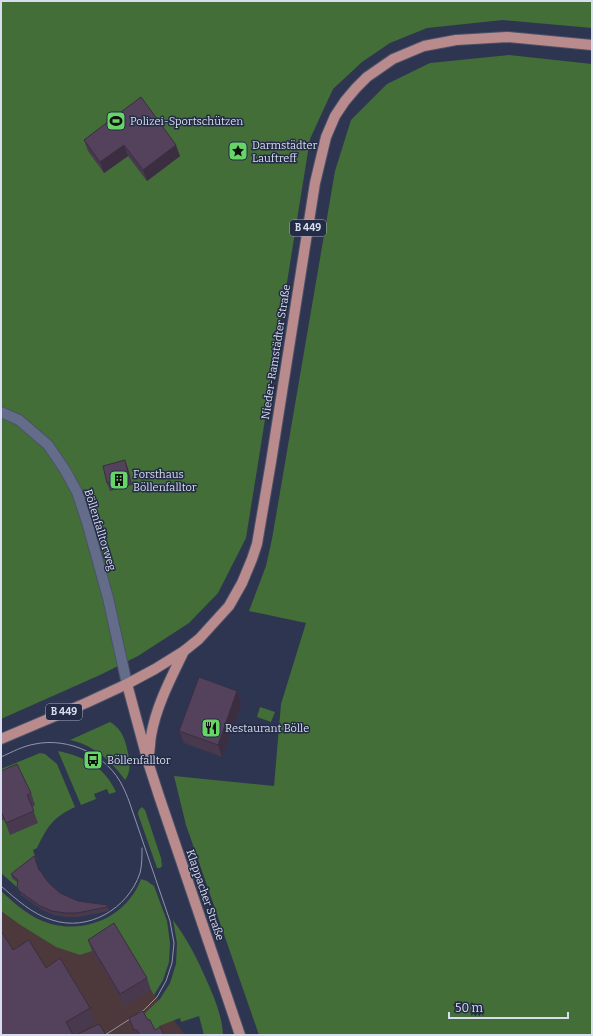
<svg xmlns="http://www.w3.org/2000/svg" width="593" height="1036" viewBox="0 0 593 1036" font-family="Bitter,serif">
	<rect width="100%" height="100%" fill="#2e3550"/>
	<path fill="#4d383b" d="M1,911L19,924L92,951L151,990L185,1035H1Z"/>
	<g fill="#436e37">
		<path d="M1,1H592V28L503,20L427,28L390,43L362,62L333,89L310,139L246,538L218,593L189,623L138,656L100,675L1,719Z"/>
		<path d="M509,55L592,64V1035H259L186,825L174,776L274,786L281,704L306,623L249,611L266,566L272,539L335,171L351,120L387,84L430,63Z"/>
		<path d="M260,707L275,712L271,722L257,717Z"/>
		<path d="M110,722C114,724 117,727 120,731C126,739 131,761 129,771C128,775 127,777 125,780C111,760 93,745 70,740Z"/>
		<path d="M58,751C83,756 105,767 116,792L109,794L107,789L94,794L96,799L81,805Z"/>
		<path d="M40,753L45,754L57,764L75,807C52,818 48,826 37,848L33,850L36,860L12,878L21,885L19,889L1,873V821L4,819L1,785V769Z"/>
		<path d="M142,807L145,810L161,858L162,866L160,868H157L156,865L138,814C138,811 139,809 142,807Z"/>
		<path d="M141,879L147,881L154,886L167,921L170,943L169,962L163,980L154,995L151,990L92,951L80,955L56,947L19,924L1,911V891C12,901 24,912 38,919C77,938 126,920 141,879Z"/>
		<path d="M173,920C187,939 197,958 206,979C214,997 222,1015 223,1035H204L199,1016L181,1022L180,1018L159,1026L163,1035H156L143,1015L160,999L170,983L176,964L177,943Z"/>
	</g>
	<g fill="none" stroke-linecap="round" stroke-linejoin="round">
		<defs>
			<path id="minor" d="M1,412L19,420L48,445L65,470L77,492L87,522L108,598L127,684"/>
			<g id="major">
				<path d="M127,684L148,762L159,796L240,1035"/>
				<path d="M1,739L86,703L127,684L155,669L184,651L199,639L229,606L242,583L252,559L257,544L271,462L315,183L326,137L335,116L345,101L356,88L367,77L393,59L424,46L456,40L507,37L592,45"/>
				<path d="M149,754C150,748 150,742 151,736C156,706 171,678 184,651"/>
			</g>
		</defs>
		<use href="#minor" stroke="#4c5269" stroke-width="12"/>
		<use href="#major" stroke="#4c5269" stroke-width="12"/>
		<use href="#minor" stroke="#636c89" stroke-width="10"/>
		<use href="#major" stroke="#b98b8d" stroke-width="10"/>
		<g stroke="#8f95ab" stroke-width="1">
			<path d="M1,757C12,752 23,746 35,744C69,737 108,755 123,787C125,791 127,796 129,801L170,921L174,943L172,963L166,981L157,997L144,1010L105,1035"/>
			<path d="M1,886C16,899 32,914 52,920C88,932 128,909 140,873C142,865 142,857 142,848"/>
		</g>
	</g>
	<g fill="#48394f">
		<path d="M141,97L180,156L147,181L128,156L104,173L88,151L84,140Z"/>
		<path d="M128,469L132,485L110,491L107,483Z"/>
		<path d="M237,691L242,703L222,757L184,743L179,731Z"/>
		<path d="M1,771L31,793L35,805L32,807L38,823L10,835L4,819L1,821Z"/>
		<path d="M39,871L49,883L60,893L78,901L107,905L109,911L79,917H66L54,915L42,910L21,895L17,887L18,882L12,878L11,874Z"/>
		<path d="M88,940L147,978L151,990L125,1006L92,951Z"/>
		<path d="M13,950L46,968L90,1008L95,1023L78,1034L106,1035H1Z"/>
		<path d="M129,1018L147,1019L155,1030L164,1035H136Z"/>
	</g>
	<g fill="#3b2e40">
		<path d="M124,145L128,156L104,173L100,162Z"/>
		<path d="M176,145L180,156L147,181L143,170Z"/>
		<path d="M125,460L128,469L132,485L129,477Z"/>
		<path d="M237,691L242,703L222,757L218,745Z"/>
	</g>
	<g fill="#54425c" stroke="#3b2e40">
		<path d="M141,97L176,145L143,170L124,145L100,162L84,140Z"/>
		<path d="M125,460L129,477L107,483L103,466Z"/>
		<path d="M199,677L237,691L218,745L179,731Z"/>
		<path d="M17,764L31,793L27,795L34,811L6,823L1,811V771Z"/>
		<path d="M34,856L39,870L42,873L45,878L49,883L60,893L78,901L107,905V907L77,913H65L52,911L40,906L19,891L17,887L18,880L11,874Z"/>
		<path d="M114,923L147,978L120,994L88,940Z"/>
		<path d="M1,931L13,950L29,940L46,968L60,958L90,1008L66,1022L73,1035H1Z"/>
		<path d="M143,1011L147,1019L150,1020L155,1030L160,1027L164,1035H140L137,1030H134L129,1018Z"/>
		<path d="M99,1024L106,1035H76Z"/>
	</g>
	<defs>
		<symbol id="stadium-square" viewBox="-11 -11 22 22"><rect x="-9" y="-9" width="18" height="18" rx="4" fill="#66d467" stroke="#242b45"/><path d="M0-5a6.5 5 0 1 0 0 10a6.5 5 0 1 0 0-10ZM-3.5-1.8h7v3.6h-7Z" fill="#111"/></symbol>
		<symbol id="sight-square" viewBox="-11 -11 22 22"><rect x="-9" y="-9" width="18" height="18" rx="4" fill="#66d467" stroke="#242b45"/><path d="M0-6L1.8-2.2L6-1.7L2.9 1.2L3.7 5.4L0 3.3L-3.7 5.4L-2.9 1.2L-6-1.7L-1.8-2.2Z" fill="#111"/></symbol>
		<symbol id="building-square" viewBox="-11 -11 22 22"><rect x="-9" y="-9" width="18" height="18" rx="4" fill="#66d467" stroke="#242b45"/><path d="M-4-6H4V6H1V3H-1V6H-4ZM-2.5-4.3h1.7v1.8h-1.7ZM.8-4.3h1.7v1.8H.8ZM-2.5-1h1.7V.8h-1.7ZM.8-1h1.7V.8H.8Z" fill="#111"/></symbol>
		<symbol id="restaurant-square" viewBox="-11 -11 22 22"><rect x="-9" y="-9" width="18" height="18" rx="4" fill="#66d467" stroke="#242b45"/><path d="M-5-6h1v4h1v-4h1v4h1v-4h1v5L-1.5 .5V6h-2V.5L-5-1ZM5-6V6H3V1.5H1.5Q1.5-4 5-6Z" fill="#111"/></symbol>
		<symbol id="bus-square" viewBox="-11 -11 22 22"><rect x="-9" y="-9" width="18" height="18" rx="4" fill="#66d467" stroke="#242b45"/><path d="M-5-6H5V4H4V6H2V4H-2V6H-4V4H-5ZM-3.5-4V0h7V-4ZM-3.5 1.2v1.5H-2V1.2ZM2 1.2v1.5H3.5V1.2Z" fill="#111"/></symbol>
	</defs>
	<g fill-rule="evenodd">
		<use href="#stadium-square" x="105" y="110" width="22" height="22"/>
		<use href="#sight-square" x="227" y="140" width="22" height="22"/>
		<use href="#building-square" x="108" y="469" width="22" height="22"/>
		<use href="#restaurant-square" x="200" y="717" width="22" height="22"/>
		<use href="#bus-square" x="82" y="749" width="22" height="22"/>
	</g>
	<g text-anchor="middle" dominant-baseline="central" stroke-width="3" stroke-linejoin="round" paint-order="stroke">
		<g fill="#242b45" stroke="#a2a8bc" stroke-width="1">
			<rect x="290" y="220" width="36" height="16" rx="3"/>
			<rect x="46" y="704" width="36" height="16" rx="3"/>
		</g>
		<g font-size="10" font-weight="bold" fill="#d8deef">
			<text x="308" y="228">B 449</text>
			<text x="64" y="712">B 449</text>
		</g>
		<g font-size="11" fill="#d8deef" stroke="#242b45" text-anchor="start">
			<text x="130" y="121">Polizei-Sportschützen</text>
			<text x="252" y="145">Darmstädter<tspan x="252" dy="13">Lauftreff</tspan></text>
			<text x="133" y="474">Forsthaus<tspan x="133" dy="13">Böllenfalltor</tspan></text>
			<text x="225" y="728">Restaurant Bölle</text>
			<text x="107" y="760">Böllenfalltor</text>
		</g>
		<g font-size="11" fill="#d8deef" stroke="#242b45">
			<text transform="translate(276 352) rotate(-81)">Nieder-Ramstädter Straße</text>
			<text transform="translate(100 530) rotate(73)">Böllenfalltorweg</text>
			<text transform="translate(205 895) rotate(71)">Klappacher Straße</text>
		</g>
	</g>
	<rect width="593" height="1036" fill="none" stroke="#d8deef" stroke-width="4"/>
	<path d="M449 1012v6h119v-6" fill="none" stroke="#d8deef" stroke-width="2"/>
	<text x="455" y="1012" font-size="12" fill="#d8deef" stroke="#242b45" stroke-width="3" paint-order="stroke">50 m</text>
</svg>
